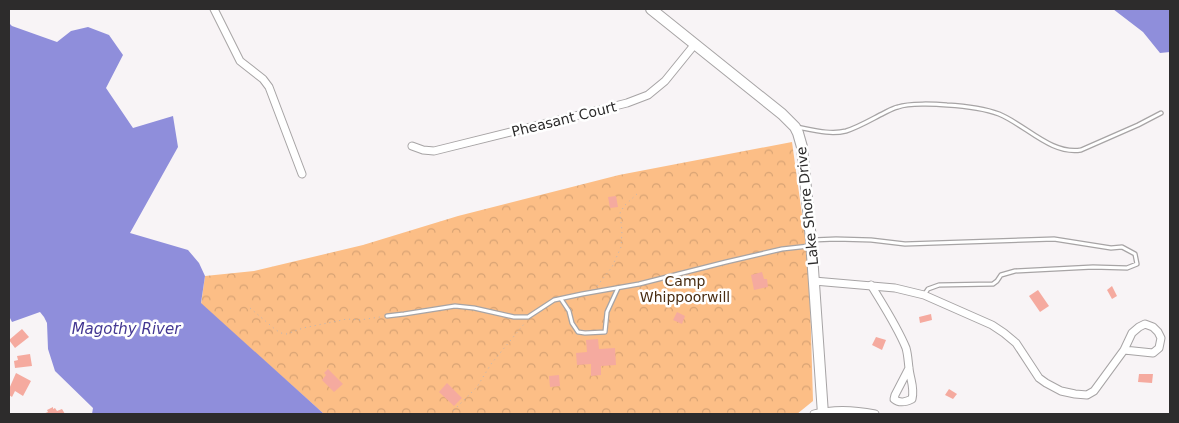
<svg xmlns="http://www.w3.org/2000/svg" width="1179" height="423" viewBox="0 0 1179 423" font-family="'DejaVu Sans',sans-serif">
	<defs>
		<pattern id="park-crowns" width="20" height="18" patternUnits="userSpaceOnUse" patternTransform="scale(1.25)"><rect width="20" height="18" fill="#fcbe86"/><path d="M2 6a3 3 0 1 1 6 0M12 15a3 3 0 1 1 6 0" fill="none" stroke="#d8a374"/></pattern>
	</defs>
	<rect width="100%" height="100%" fill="#f8f4f6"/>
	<path fill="url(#park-crowns)" d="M792,142L809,265L813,401L797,414H324L201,304L205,276L254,271L363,245L458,216L619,175Z"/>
	<g fill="#8f8edb">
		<path d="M1113,9H1170V52L1160,53L1143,32Z"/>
		<path d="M9,23L12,26L57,42L71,31L88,27L109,35L123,55L106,88L133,128L173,116L178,147L130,233L188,250L199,263L205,276L201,303L324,414H92L93,408L55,371L48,349L47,323L44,317L40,312L12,322L9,316Z"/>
	</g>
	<g fill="#f5aa9f">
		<path d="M616,196L618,207L610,208L608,197Z"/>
		<path d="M762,272L764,279H767L768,287L754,290L751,275Z"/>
		<path d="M1112,286L1117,296L1112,299L1107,290Z"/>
		<path d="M1038,290L1049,306L1040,312L1029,296Z"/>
		<path d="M677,312L685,316L682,324L673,320Z"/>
		<path d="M931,314L932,320L920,323L919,317Z"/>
		<path d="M22,329L29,337L15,348L9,340Z"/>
		<path d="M876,337L886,340L882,350L872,345Z"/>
		<path d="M598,339L599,349L615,348L616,365L601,366V375L591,376V364L577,365L576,353L587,352L586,340Z"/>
		<path d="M30,354L32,366L15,368L14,361L18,360L17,356Z"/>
		<path d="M328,369L343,384L334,392L322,380L326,375L324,373Z"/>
		<path d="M16,373L31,381L23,396L15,391L12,397L9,395V389Z"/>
		<path d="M1139,374H1153L1152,383L1138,382Z"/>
		<path d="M559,375L560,386L550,387L549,376Z"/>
		<path d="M447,383L462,398L454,406L439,392Z"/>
		<path d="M949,389L957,394L953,399L945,395Z"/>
		<path d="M53,407V409L55,408L57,411L62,409L65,414H43L48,412L47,410Z"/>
	</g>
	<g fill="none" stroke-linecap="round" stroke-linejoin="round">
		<defs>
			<g id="lane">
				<path d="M797,127C813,130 830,135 846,131C859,127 872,119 884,113C888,111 893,108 898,107C909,103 935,104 947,105C964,106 983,108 999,114C1026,125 1051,155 1081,150L1138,125L1161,113"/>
				<path d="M812,240L836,239L871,240L905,244L1054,239L1111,248L1122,247L1135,254L1137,264L1127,268L1093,267L1015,271L1001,275L997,281L993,284L939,285L928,289L924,295"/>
				<path d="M561,299L569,311L572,323L578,332L585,333L605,332L607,312L618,288"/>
				<path d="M387,316L404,314L455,306L474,308L514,317H528L554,300L582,294L639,284L726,262L782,249L809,246"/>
			</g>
			<g id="street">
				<path d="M214,9L240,61L263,79L269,87L302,174"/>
				<path d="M412,146L423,150L434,151L627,103L648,95L665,81L695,44"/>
				<path d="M814,281L895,288L924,295L992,325L1004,333L1016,343L1039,378L1046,383L1061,391L1075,394L1087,395L1094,391L1124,350L1132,333L1139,327L1145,324L1153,327L1158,332L1161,338L1159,348L1153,353L1124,350"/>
				<path d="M871,285C883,305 897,326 906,348C908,355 908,361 909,368C910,379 915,388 912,399C906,402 900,404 894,399L895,395L909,368"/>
				<path d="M814,414C833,409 855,410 875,414"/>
			</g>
			<path id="secondary" d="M651,9L782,114L795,127L798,133L802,147L811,240L823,414"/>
		</defs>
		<use href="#lane" stroke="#a7a4a5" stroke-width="5.5"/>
		<use href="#street" stroke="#a7a4a5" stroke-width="9"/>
		<use href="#secondary" stroke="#a7a4a5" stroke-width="12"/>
		<g stroke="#b9b6b8" stroke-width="1" stroke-dasharray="1 4" stroke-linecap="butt">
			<path d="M597,286L612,267L621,247L622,231L620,213L624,206L638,193"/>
			<path d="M250,308L276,330L281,333L287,334L303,328L347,319L360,320L380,317"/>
			<path d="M328,414L330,413"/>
			<path d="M450,414L477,387L491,364L524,324"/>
		</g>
		<use href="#lane" stroke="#fff" stroke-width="3"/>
		<use href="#street" stroke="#fff" stroke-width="7"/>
		<use href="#secondary" stroke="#fff" stroke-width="10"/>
	</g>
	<g text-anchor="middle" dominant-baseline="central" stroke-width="5" stroke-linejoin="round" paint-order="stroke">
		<g font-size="14" fill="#2d2c2c" stroke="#fff">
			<text transform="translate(564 119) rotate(-14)">Pheasant Court</text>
			<text transform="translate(807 206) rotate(-96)">Lake Shore Drive</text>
		</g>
		<g font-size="14" fill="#482c11" stroke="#fff">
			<text x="685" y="281">Camp<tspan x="685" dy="16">Whippoorwill</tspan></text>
		</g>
		<g font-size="15" font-style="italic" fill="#443893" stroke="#fff">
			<text x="126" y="329">Magothy River</text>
		</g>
	</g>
	<rect width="1179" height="423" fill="none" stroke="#2d2c2c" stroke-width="20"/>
</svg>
